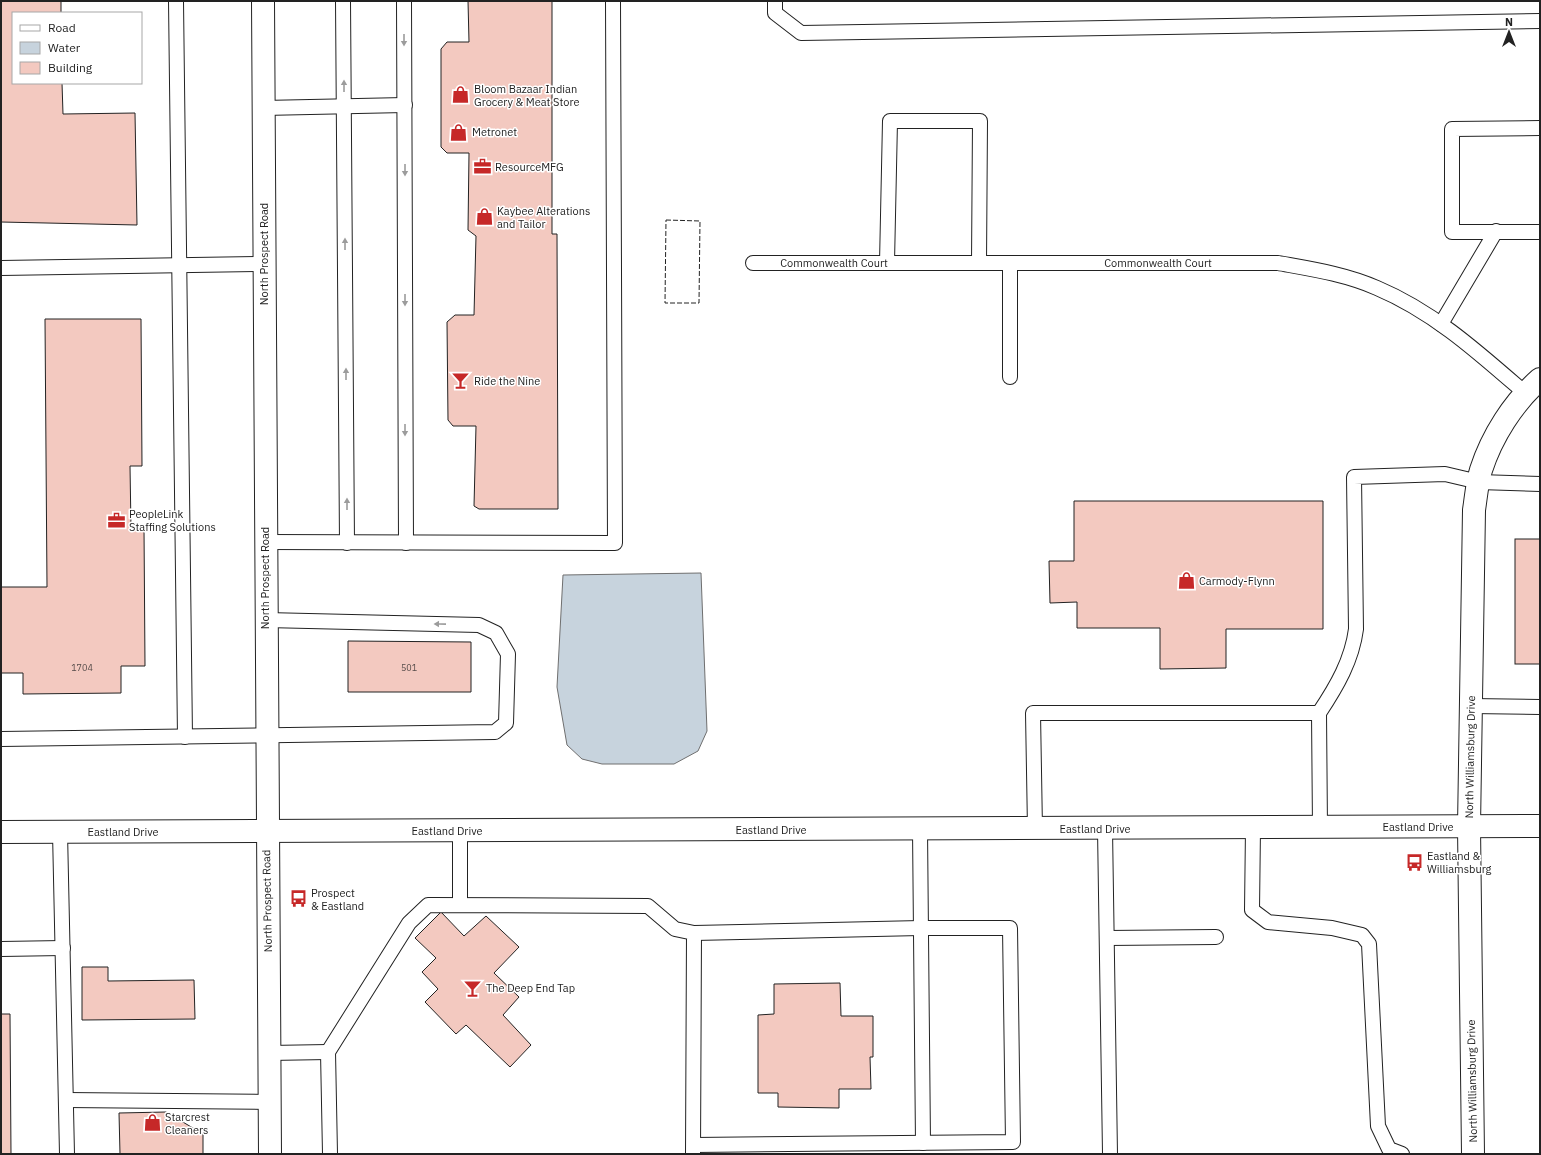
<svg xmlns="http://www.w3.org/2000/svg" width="1541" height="1155" viewBox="0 0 1541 1155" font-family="'IBM Plex Sans',sans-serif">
	<rect width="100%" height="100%" fill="#fff"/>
	<path fill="#c7d3dd" stroke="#6f6f6f" d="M701,573L707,731L698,751L674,764H602L582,759L567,745L557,687L563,575Z"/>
	<g fill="#f3c9c0" stroke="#222">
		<path d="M1,1H61V13H13V83H62L63,114L135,113L137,225L1,222Z"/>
		<path d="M468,1H552V234H557L558,509H479L474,506L476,426H453L448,420L447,322L455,315H474L476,236L468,230L469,153H447L441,147V49L447,42H469Z"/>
		<path d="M45,319H141L142,466H130L131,528H144L145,666H121V693L23,694V673H1V587H47Z"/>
		<path d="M1074,501H1323V629H1226V668L1160,669V628H1077V602L1050,603L1049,561H1074Z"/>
		<rect x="1515" y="539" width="25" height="125"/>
		<path d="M348,641L471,642V692H348Z"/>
		<path d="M441,912L464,936L486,916L519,947L494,973L519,997L503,1015L531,1045L510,1067L466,1025L456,1034L425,1002L438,989L422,972L436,958L415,938Z"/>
		<path d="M82,967H108V981L194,980L195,1019L82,1020Z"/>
		<path d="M840,983L841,1016H873V1057H870L871,1089H839V1108L778,1107V1093H758V1015L774,1014V984Z"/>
		<path d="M1,1014H10L11,1154H1Z"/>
		<path d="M166,1112L203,1134V1154H120L119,1113Z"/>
	</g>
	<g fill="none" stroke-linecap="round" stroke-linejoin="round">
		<defs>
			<g id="lane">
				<path d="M176,1L185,737"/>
				<path d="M343,1L347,543"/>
				<path d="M404,1L406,543"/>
				<path d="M775,1V13L801,33L1540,21"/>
				<path d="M263,108L405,105"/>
				<path d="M1540,128L1452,129V232H1540"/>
				<path d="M753,263H1278C1311,269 1345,274 1377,288C1434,312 1479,353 1525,393"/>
				<path d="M887,263L890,121H980L979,263"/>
				<path d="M1010,263V377"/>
				<path d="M1,268L264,264"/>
				<path d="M1441,324L1496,231"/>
				<path d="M265,542L615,543L613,1"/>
				<path d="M1471,706L1540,707"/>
				<path d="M1319,713C1337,686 1352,660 1356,629L1354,477L1445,474L1479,482L1540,484"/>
				<path d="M1,739L495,732L506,723L508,654L496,633L479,625L266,620"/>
				<path d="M1253,828L1252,910L1268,922L1332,928L1362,935L1369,944L1378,1126L1389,1149L1402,1154"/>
				<path d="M920,829L923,1143"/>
				<path d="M1035,829L1033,713H1319L1320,828"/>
				<path d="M1105,829L1110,1154"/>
				<path d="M460,830V905"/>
				<path d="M60,832L67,1154"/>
				<path d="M1107,938L1216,937"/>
				<path d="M1,949L63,948"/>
				<path d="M269,1053L328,1052"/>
				<path d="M66,1100L269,1102"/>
				<path d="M694,1145L1013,1142L1010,928H921L694,933"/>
				<path d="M330,1154L328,1052L409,923L428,905L648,906L675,929L694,933L693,1154"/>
			</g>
			<path id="street" d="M1473,1154L1469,827L1474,510C1476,497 1477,483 1481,470C1492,436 1513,403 1540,379"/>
			<g id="secondary">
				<path d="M263,1L270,1154"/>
				<path d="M1,832L1540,826"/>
			</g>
		</defs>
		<use href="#lane" stroke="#222" stroke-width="16"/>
		<use href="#street" stroke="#222" stroke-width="24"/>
		<use href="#secondary" stroke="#222" stroke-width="24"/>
		<use href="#lane" stroke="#fff" stroke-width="14"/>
		<use href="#street" stroke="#fff" stroke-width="22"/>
		<use href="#secondary" stroke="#fff" stroke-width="22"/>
		<path stroke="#222" stroke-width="1" stroke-dasharray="5 2" stroke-linecap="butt" d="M666,220L700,221L699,303H665Z"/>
	</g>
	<defs><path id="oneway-solid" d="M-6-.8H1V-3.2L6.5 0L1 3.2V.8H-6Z"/></defs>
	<g fill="#9c9c9c">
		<use href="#oneway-solid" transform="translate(404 40) rotate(90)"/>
		<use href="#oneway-solid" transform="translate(344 86) rotate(-90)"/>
		<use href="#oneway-solid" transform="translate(405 170) rotate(90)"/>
		<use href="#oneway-solid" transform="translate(345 244) rotate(-90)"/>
		<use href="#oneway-solid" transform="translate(405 300) rotate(90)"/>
		<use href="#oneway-solid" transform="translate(346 374) rotate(-90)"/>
		<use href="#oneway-solid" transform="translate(405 430) rotate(90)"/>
		<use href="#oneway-solid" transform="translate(347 504) rotate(-90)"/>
		<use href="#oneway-solid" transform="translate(440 624) rotate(-179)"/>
	</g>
	<defs>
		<symbol id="shop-bare" viewBox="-9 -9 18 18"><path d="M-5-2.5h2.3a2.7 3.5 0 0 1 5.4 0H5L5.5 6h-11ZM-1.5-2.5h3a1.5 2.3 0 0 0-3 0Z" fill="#c62828" stroke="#fff" stroke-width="2.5" paint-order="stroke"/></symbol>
		<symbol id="office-bare" viewBox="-9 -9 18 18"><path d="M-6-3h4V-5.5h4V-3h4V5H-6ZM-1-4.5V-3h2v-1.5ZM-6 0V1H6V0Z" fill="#c62828" stroke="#fff" stroke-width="2.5" paint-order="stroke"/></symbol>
		<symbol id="bar-bare" viewBox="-9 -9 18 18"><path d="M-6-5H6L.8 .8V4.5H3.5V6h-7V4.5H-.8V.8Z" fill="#c62828" stroke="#fff" stroke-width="2.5" paint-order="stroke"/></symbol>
		<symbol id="bus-bare" viewBox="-9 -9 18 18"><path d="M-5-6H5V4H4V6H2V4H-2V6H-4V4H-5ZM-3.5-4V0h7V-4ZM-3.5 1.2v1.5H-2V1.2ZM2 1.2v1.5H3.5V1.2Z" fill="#c62828" stroke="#fff" stroke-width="2.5" paint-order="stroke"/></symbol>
	</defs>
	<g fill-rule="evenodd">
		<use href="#shop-bare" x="448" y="82" width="25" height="25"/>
		<use href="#shop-bare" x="446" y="120" width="25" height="25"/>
		<use href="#office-bare" x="470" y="154" width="25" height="25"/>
		<use href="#shop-bare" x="472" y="204" width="25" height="25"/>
		<use href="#bar-bare" x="448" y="368" width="25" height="25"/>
		<use href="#office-bare" x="104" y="508" width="25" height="25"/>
		<use href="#shop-bare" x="1174" y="568" width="25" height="25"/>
		<use href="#bus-bare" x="1402" y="850" width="25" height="25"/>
		<use href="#bus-bare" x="286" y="886" width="25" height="25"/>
		<use href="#bar-bare" x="460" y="976" width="25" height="25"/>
		<use href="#shop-bare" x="140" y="1110" width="25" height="25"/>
	</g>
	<g text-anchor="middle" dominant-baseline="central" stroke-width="3" stroke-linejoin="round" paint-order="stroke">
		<g font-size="9" fill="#564c4a">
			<text x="82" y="667">1704</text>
			<text x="409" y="667">501</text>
		</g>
		<g font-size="11" fill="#222" stroke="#fff" text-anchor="start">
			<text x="474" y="89">Bloom Bazaar Indian<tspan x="474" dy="13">Grocery &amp; Meat Store</tspan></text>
			<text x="472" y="132">Metronet</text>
			<text x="495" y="167">ResourceMFG</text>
			<text x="497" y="211">Kaybee Alterations<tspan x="497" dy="13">and Tailor</tspan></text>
			<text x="474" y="381">Ride the Nine</text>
			<text x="129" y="514">PeopleLink<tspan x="129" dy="13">Staffing Solutions</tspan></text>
			<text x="1199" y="581">Carmody-Flynn</text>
			<text x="1427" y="856">Eastland &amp;<tspan x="1427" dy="13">Williamsburg</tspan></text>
			<text x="311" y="893">Prospect<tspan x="311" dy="13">&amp; Eastland</tspan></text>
			<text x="486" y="988">The Deep End Tap</text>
			<text x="165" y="1117">Starcrest<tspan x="165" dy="13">Cleaners</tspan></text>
		</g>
		<g font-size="11" fill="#222" stroke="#fff">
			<text transform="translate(264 254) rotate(-90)">North Prospect Road</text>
			<text x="834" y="263">Commonwealth Court</text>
			<text x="1158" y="263">Commonwealth Court</text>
			<text transform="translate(265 578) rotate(-90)">North Prospect Road</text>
			<text transform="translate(1470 757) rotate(-89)">North Williamsburg Drive</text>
			<text x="1418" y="827">Eastland Drive</text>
			<text x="1095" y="829">Eastland Drive</text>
			<text x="771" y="830">Eastland Drive</text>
			<text x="447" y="831">Eastland Drive</text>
			<text x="123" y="832">Eastland Drive</text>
			<text transform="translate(267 901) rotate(-91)">North Prospect Road</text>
			<text transform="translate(1472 1081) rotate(-91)">North Williamsburg Drive</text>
		</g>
	</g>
	<rect width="1541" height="1155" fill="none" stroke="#222222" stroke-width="4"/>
	<rect x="12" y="12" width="130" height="72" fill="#ffffff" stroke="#a7a7a7"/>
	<rect x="20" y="25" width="20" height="6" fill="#ffffff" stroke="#a7a7a7"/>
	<text x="48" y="32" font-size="12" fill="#222222">Road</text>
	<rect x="20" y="42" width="20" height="12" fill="#c7d3dd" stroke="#a7a7a7"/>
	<text x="48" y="52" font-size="12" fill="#222222">Water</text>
	<rect x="20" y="62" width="20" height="12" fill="#f3c9c0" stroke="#a7a7a7"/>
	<text x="48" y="72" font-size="12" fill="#222222">Building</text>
	<g transform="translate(1509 32)" stroke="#ffffff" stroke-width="3" paint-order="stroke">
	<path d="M0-3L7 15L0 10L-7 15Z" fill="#222222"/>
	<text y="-6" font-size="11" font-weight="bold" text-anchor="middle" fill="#222222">N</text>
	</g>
</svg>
